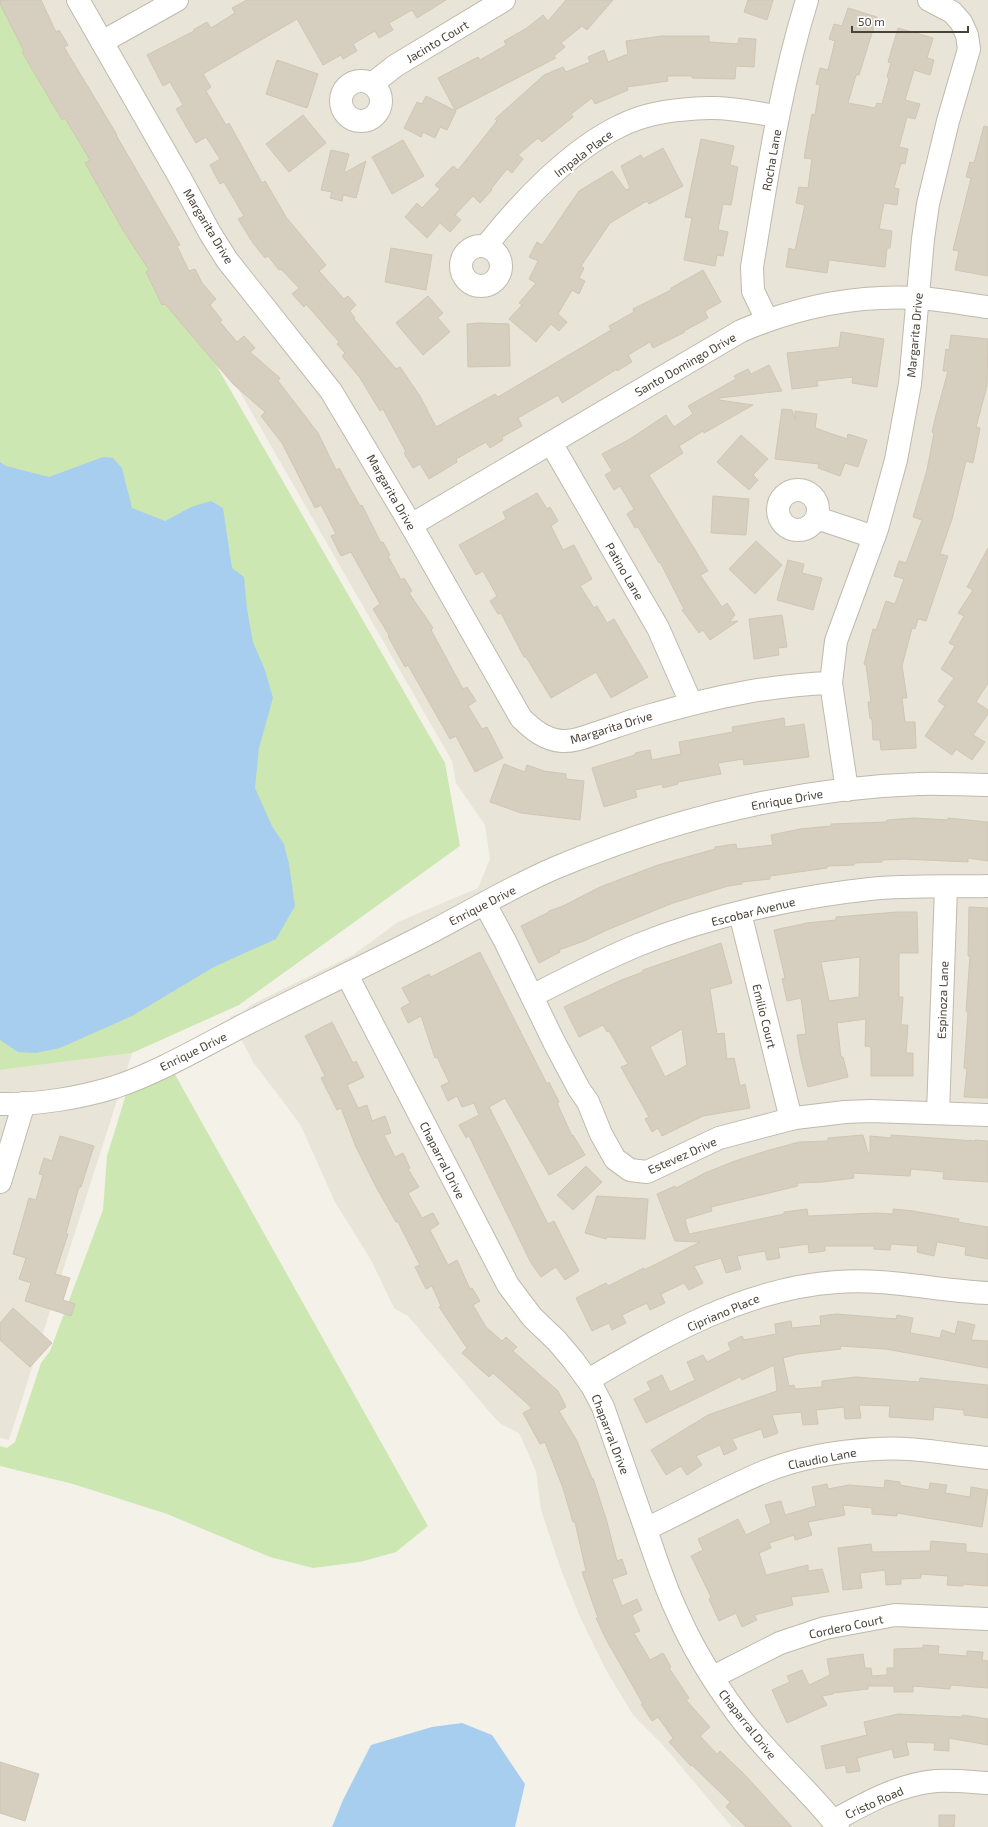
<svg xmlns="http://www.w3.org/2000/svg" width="988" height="1827" viewBox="0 0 988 1827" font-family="'Exo 2',sans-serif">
	<rect width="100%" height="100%" fill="#f4f1e9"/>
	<g fill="#e8e4d7">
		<path d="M15,0H988V776L729,801L232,1022L230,1017L242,1012L253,1004L353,955L398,922L478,888L490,859L485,825L456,783L452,761Z"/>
		<path d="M919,793L988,794V1827H732L662,1744L633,1715L606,1670L580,1617L561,1570L541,1510L536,1471L519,1433L501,1424L492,1415L408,1316L394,1308L371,1260L335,1202L300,1124L253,1062L240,1037L557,877L610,857L731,818L854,798Z"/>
		<path d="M132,1053L9,1440L0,1438V1070Z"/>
	</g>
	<g fill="#cde7b3">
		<path d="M0,0H6L445,763L460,846L239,1005L132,1053L0,1070Z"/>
		<path d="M173,1071L428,1526L396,1552L360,1562L313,1568L270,1557L167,1514L73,1484L0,1466V1446L7,1448L15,1442L41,1363L50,1351L103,1210L107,1156L127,1091Z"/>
	</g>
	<g fill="#a7ceef">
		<path d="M103,457L113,458L122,468L132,508L165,521L191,507L211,501L223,508L232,568L244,577L247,609L253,642L265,670L273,698L259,748L255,788L272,826L284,844L289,864L295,906L276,939L214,967L132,1016L60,1048L36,1053L18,1052L0,1040V462L6,466L49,477Z"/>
		<path d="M462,1723L492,1735L525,1784L515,1827H332L343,1800L371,1745L432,1727Z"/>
	</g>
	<g fill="#d6cebf" stroke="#d0c6b2" fill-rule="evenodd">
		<path d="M0,0H41L56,32L59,30L68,45L64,47L117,135H116L180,245L177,246L189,271L195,269L202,283L216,299L210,305L222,320L220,322L237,342L244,336L255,348L250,352L280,378L278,381L318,433L336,470L339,468L360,506L362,505L381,543L383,542L390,555L388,556L401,580L404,578L412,591L409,593L433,628L431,630L463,689L467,687L476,701L468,706L482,729L487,727L503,758L475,772L456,736L450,739L408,665L405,667L388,636L389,635L373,609L380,604L351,552L341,556L331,536L336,534L321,505L315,508L282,443L261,416L265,412L233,384L165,304L162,305L146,272L149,270L123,230L85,163L90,160L65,118L62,120L22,52L24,51L0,4Z"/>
		<path d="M247,0H446L417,18L412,10L389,23L393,30L379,38L375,31L353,44L357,51L343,59L341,55L323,65L297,19L203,74L211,87L206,91L226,125L229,123L262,183L265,181L286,217L326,265L319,271L344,299L348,296L356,305L350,311L355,318L354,319L396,369L400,367L420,396L436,427L495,394L498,397L611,330L609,326L634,312L633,309L671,290V288L703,270L721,302L705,311L708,318L684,331L685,332L653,348L650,342L628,355L632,362L617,371V369L562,403L558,395L518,418L522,426L502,437L503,440L490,448L486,442L456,459L457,462L429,479L420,464L413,468L404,453L406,452L383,409L380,411L360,378L342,356L345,353L337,344L339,342L306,304L304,307L292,294L299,288L281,269L279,270L268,256L265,258L253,243L238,219L244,216L224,182L220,184L210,165L220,159L206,137L196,143L176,109L183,105L170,82L163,86L147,55L194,31L193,30L207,22L211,28L235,13L232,8Z"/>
		<path d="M566,0H613L587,30L582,26L561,43L565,47L554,56L556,58L455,110L438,78L478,57L480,60L506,45L504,41L527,28L543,15L548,21Z"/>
		<path d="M748,0H773L767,20L744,12Z"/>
		<path d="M848,8L877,17L859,75H856L848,103L875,108L877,103L882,104L889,78L887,77L891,63L888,62L898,28L933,38L927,58L934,60L930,75L914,70L905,100L920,104L915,119L907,117L899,147L908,149L905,164L901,163L894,188L899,189L897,205L884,203L879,229L892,231L890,248H887L885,267L829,260L827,273L786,267L789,248L795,250L805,205L796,203L799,187L808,188L812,159L804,158L812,114L815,115L820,85L816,84L820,68L828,70L835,41L829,39L834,24L842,26Z"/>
		<path d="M661,36H709V42L738,44L739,38L756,39L754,67L736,66L735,79L692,78V76H667L668,81L627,87L628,90L595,104L592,98L571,114L573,117L542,142L538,138L518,155L523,159L512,173L507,169L491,189L492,190L480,203L473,196L455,215L461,220L450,232L440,223L427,238L405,217L417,203L422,208L440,189L435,185L453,166L458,170L497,121L495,119L544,75L563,67L566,72L590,62L588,57L604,50L608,62L628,54L626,41Z"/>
		<path d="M277,60L318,74L307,108L266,94Z"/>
		<path d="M426,96L456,111L447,130L440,127L435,138L423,132L421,137L404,128L417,102L422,104Z"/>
		<path d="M303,115L326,143L289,172L266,144Z"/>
		<path d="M984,126L988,127V276L955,270L959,251L953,250L971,178L966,177L970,162L974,163Z"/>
		<path d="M701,139L734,146L730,165L738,167L731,205L723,204L718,230L728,232L723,256L717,255L715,266L684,260L692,218L685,217Z"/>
		<path d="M403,140L424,176L392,194L372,157Z"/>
		<path d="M663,148L683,186L649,204L647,201L610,223L581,266L584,268L579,278L585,281L579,294L572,290L558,314L567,322L559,331L551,324L536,342L509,319L522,305L519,303L536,283L529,279L538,261L529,257L537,242L542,245L579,191L612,171L626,190L630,188L621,166L641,155L643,159Z"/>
		<path d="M331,150L349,154L344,173L366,161L356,198L343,195L342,201L330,198L332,192L321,190Z"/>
		<path d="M391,248L432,255L426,290L385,282Z"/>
		<path d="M428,296L443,313L438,318L450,332L423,355L396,323Z"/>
		<path d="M480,323L509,324L510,366L468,367L467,324Z"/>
		<path d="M841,332L884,339L877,387L852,383L853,377L817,381L818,386L792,389L787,353L839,347Z"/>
		<path d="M951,335L988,339L987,386L976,427L980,428L973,463L966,461L952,519L940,554L948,556L926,621L918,619L915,629L912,628L902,666L907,698H902L905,722H915L916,748L881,750L880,740H873L872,719H870L868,702H871L866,665L864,664L873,629L876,630L886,601L895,604L904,579L894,576L899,561L906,563L922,520L913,517L927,470L934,433L932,432L935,419L948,371H943L946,349L949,350Z"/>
		<path d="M769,365L782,391L719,398V400L753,405L704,433L703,431L679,446L683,453L649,475L708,571L700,575L722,607L727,603L735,615L729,622L738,621L710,640L703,630L699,633L682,610L684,609L660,562L659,563L638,527L635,528L627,514L634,509L620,486L614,490L605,475L612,471L602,454L630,439L666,415L674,427L693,414L688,406L736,379L734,376L748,369L751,374Z"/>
		<path d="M782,409L792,410L796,420L795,411L817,414L815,428L847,439L848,434L867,440L858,467L845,463L840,476L818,468L819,464L775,459Z"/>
		<path d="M741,435L768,459L753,475L758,480L749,490L717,462Z"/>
		<path d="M537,493L547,509L550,507L558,521L551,526L563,550L574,545L592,579L580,586L594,608L597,606L607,623L614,619L648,677L611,698L596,672L551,698L526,657H524L501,613L498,614L490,601L497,596L483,571L476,575L459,545L506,519L503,512Z"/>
		<path d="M713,496L749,499L746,535L711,533Z"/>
		<path d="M756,541L782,565L755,594L729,569Z"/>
		<path d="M988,548V683L976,702L988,710V714L973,735L985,742L972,760L956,749L952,755L925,736L945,706L938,701L954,678L941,669L955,646L949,643L964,616L958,613L973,590L967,587Z"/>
		<path d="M788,560L804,564L802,573L822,578L813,610L777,600Z"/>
		<path d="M782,615L787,647L778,648L779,655L754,659L749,619Z"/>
		<path d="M784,718L785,727L804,724L809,757L744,765L743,759L718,763L721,774L678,782V784L663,788L662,784L635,790L637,797L604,807L592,768L635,755V753L650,750L652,760L681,754L679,742L733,732L732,727Z"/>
		<path d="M504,764L525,772L527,765L544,771L566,774V779L584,781L580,820L521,813L490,802Z"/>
		<path d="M914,818L948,820V818L988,822V861L968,858V862L904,859L882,860V862L854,863V865L827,866V868L770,876V879L742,882V884L728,886L673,903L607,930L584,941L559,950L560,952L539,963L521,926L549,912V911L563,906L600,887L658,865L715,849V847L736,844L737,849L773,845L771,835L800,829L831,826V824L887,822V820Z"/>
		<path d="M969,907L988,908V1098L964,1097L967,1069L964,1068L968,1012L966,1011L970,956H968Z"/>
		<path d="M897,912H917L918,953H899V997H903L901,1025H908L906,1053H913V1076H871V1047L865,1046L866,1019L837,1023L841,1057H843L848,1077L808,1087L800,1055L797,1035L806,1034L801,998L787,1001L782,979L785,978L774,930L807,923L836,920V917ZM860,957L859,997L829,1001L821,962Z"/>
		<path d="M721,943L732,983L710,989L717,1034L724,1033L727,1059L734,1058L740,1086L745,1084L750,1108L703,1116L662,1136L658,1128L652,1132L645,1119L649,1117L621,1067L628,1064L609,1031L607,1032L603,1025L579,1037L564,1007L619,981L643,972V970ZM682,1029L687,1065L665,1077L650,1047Z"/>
		<path d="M480,952L547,1084L549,1082L559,1102L557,1103L572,1136L573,1135L585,1155L549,1175L505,1098L489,1107L548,1224L554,1221L579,1271L565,1280L556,1267L541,1277L531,1263L469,1136L466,1138L459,1125L479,1115L474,1103L462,1107L457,1096L448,1101L441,1086L449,1082L437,1057L435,1058L421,1016L408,1023L401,1008L410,1003L402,988L429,974L431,977Z"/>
		<path d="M332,1022L353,1063L356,1061L364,1077L347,1085L358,1108L367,1105L372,1121L385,1116L391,1133L384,1135L395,1157L403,1153L410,1168L408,1169L419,1187L408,1193L422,1218L433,1213L439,1224L430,1230L448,1265L457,1260L470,1289L472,1288L480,1301L473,1305L486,1327L502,1341L506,1337L517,1347L513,1351L558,1391L566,1407L559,1411L577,1441L592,1479L593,1478L607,1522L617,1561L622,1559L627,1574L612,1579L622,1606L637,1599L642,1610L632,1615L640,1631L634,1633L650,1660L663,1653L671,1667L669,1668L689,1698L686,1700L710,1727L700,1736L717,1754L720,1751L746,1776L792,1827H746L726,1807L730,1802L692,1765L691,1766L669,1742L673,1738L658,1717L652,1721L641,1704H643L607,1641L596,1618H598L582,1572L586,1571L575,1522H573L563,1488L545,1442L540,1444L523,1413L532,1408L493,1373L489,1377L462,1353L467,1348L439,1307L441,1306L432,1286L426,1289L415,1267L420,1265L398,1222H396L375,1185L356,1147L341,1108L337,1110L321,1078L325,1076L305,1036Z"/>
		<path d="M863,1135L868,1153H870V1136L891,1138V1135L975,1141V1140L988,1141V1182L943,1179L944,1172L911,1169L910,1176L853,1173L854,1178L823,1182L797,1183L798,1186L711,1207L712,1211L685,1219L689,1234L784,1214V1212L807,1209L808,1216L876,1213L893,1214V1209L913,1211L959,1219L958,1222L988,1227V1259L965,1255L966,1247L937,1242L934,1256L917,1252L918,1246L891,1244L890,1250L874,1249V1246H825V1251L809,1253L808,1244L778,1248L780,1258L767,1260L765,1251L737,1256L741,1269L726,1273L721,1258L694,1266L703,1283L689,1290L684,1283L661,1294L665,1303L650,1310L647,1303L622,1315L626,1323L612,1330L609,1323L592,1331L576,1298L606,1283L608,1286L644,1268V1270L700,1242L675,1241L657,1194L675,1186L676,1188L707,1172L735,1161L766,1151L799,1142L828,1141V1138Z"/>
		<path d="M60,1136L94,1146L81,1187H79L66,1233L68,1234L55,1274L70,1278L63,1300L75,1304L71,1316L25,1301L31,1283L19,1279L26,1258L13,1254L29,1198L36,1200L43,1175L39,1174L44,1158L52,1161Z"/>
		<path d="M586,1166L602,1182L573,1210L557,1195Z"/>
		<path d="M597,1196L648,1199L645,1239L607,1237L606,1239L585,1233Z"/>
		<path d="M13,1308L52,1343L30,1367L0,1340V1323Z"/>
		<path d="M837,1314L896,1319L897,1315L913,1318L910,1333L940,1338L942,1330L955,1334L958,1321L975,1325L971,1340L988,1341V1368L886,1349L840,1346L841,1349L798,1354L783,1358L789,1386L794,1385L795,1389L822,1387V1381L856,1377L919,1382L920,1378L988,1385V1418L964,1415V1410L934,1407L933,1420L889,1417L890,1406L859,1405L861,1418L845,1419L844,1407L816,1410L818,1424L803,1425L801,1412L772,1415L778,1433L764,1438L761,1429L732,1439L737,1449L724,1455L720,1445L696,1456L702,1465L687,1475L681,1466L666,1475L651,1450L708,1415L777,1391L774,1365L742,1380L740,1377L646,1423L634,1399L651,1390L647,1382L662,1375L670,1392L695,1380L687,1362L703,1355L707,1362L731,1350L728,1343L742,1336L744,1340L776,1334L775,1324L791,1321L792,1328L821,1325L820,1316Z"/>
		<path d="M885,1480L900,1482V1485L929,1490L930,1483L947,1485L945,1493L970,1497L971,1487L988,1490L982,1527L897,1513V1516L872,1514V1508L843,1505L845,1515L808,1522L812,1535L795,1540L794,1535L769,1543L771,1548L759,1553L766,1575L808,1565V1571L822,1569L829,1592L791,1597L793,1605L754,1615L757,1620L742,1627L736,1613L719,1621L709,1599L711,1597L691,1556L703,1550L698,1539L738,1519L746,1535L771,1523L765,1505L781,1501L785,1515L816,1506L812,1487L827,1484L828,1489L849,1485L884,1488Z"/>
		<path d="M931,1541L966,1544V1552L988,1554V1586L963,1584V1586L947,1585L948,1576L921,1574V1578L901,1579V1584L886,1585L885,1570L860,1573L862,1588L843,1590L838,1548L871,1544L872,1552L930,1551Z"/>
		<path d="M923,1645L939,1646L938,1654L967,1656V1651L983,1652L982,1660L988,1661V1688L951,1685L950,1689L913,1686V1692H894V1686H868V1689L833,1693V1694L822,1696L827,1705L787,1723L772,1690L790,1682L787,1676L802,1670L809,1685L830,1675L827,1659L863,1654L865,1668H871L872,1676L887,1675V1668H894V1649L923,1648Z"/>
		<path d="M898,1714L962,1717V1715L988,1719V1745L949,1738V1751L934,1750L935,1743L906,1742L909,1755L894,1758L892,1749L857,1758L860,1771L847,1773L845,1765L826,1769L821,1746L867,1735L864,1722Z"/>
		<path d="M0,1762L39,1774L25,1821L0,1813Z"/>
		<path d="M939,1815H955L954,1827H939Z"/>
	</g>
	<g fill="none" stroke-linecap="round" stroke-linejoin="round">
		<defs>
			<g id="minor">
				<path d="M78,0L180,178L210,233L227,260L331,391L411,525L521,718C532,729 545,740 562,741C575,742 587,736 600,732C618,726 636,719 655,714C714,697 770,685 831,683"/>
				<path d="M102,42L177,0"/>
				<circle cx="361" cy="101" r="20"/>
				<path d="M372,84L395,66L504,0"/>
				<path d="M486,246C520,203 570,150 620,126C647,112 679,109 709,108C732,107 755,113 778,116"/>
				<circle cx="481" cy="266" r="20"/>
				<path d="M767,320L753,291L752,267C767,177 780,87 807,0"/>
				<path d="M551,443L658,628L691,703"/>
				<circle cx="798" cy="510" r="20"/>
				<path d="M817,518L874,537"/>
				<path d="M411,525L741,331C797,307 855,295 916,298C940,299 964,304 988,307"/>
				<path d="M847,790L831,683L836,641L877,529L896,460L910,384L923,239L928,204L948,121L969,49L967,35L961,22L952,12L929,0"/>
				<path d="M485,904L505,941L554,1042L579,1089L588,1102L601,1134L615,1159L630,1170L647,1172L719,1138L795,1118L845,1112L870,1111L988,1115"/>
				<path d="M740,913L791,1119"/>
				<path d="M347,975L508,1285L532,1317L557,1341L573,1360L592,1386L603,1407C618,1449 632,1491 647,1533C656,1559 665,1587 677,1612C693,1649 715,1684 739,1716C769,1756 807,1788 838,1827"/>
				<path d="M532,996C567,978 602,960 638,945C709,916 794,897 870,889C909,885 949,887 988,886"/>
				<path d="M0,1104C36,1105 80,1098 115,1087C165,1070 211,1041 258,1018C316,989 375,961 433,931C473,910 513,886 555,868C670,820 794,788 919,784C942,783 965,785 988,785"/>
				<path d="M938,1113L946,887"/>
				<path d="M0,1182L24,1103"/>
				<path d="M588,1380C665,1335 746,1288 837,1282C887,1278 938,1291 988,1293"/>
				<path d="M646,1529C686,1510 725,1488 766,1471C801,1457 839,1451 876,1449C913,1446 951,1455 988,1458"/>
				<path d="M713,1677L780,1643L825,1628L895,1615L988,1619"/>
				<path d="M833,1821C864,1804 899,1784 936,1781C953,1780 971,1782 988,1783"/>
			</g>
		</defs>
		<use href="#minor" stroke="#c0baac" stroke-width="24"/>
		<use href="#minor" stroke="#fff" stroke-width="22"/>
	</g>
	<g text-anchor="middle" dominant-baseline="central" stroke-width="3.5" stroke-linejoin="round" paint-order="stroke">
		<g font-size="12" fill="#484237" stroke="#fff">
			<text transform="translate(437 41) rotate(-31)">Jacinto Court</text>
			<text transform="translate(583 153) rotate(-37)">Impala Place</text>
			<text transform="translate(771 160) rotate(-80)">Rocha Lane</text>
			<text transform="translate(209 226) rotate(59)">Margarita Drive</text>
			<text transform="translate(914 335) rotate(-85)">Margarita Drive</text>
			<text transform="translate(685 364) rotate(-30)">Santo Domingo Drive</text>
			<text transform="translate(392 492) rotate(60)">Margarita Drive</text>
			<text transform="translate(625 571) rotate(60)">Patino Lane</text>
			<text transform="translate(611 727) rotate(-17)">Margarita Drive</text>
			<text transform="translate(787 799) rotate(-10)">Enrique Drive</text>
			<text transform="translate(482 905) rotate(-27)">Enrique Drive</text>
			<text transform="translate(753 911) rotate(-14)">Escobar Avenue</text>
			<text transform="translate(942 1000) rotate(-88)">Espinoza Lane</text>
			<text transform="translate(765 1016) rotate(76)">Emilio Court</text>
			<text transform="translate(193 1051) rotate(-26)">Enrique Drive</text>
			<text transform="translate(682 1155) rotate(-24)">Estevez Drive</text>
			<text transform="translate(443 1160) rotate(63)">Chaparral Drive</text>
			<text transform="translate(723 1312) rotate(-23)">Cipriano Place</text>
			<text transform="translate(611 1434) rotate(69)">Chaparral Drive</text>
			<text transform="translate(822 1458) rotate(-11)">Claudio Lane</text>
			<text transform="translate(846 1626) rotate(-12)">Cordero Court</text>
			<text transform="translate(748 1724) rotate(52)">Chaparral Drive</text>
			<text transform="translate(874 1802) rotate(-24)">Cristo Road</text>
		</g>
	</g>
	<path d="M852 26v6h116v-6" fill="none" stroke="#484237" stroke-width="2"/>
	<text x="858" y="26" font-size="12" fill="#484237" stroke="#ffffff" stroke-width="3" paint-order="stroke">50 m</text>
</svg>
